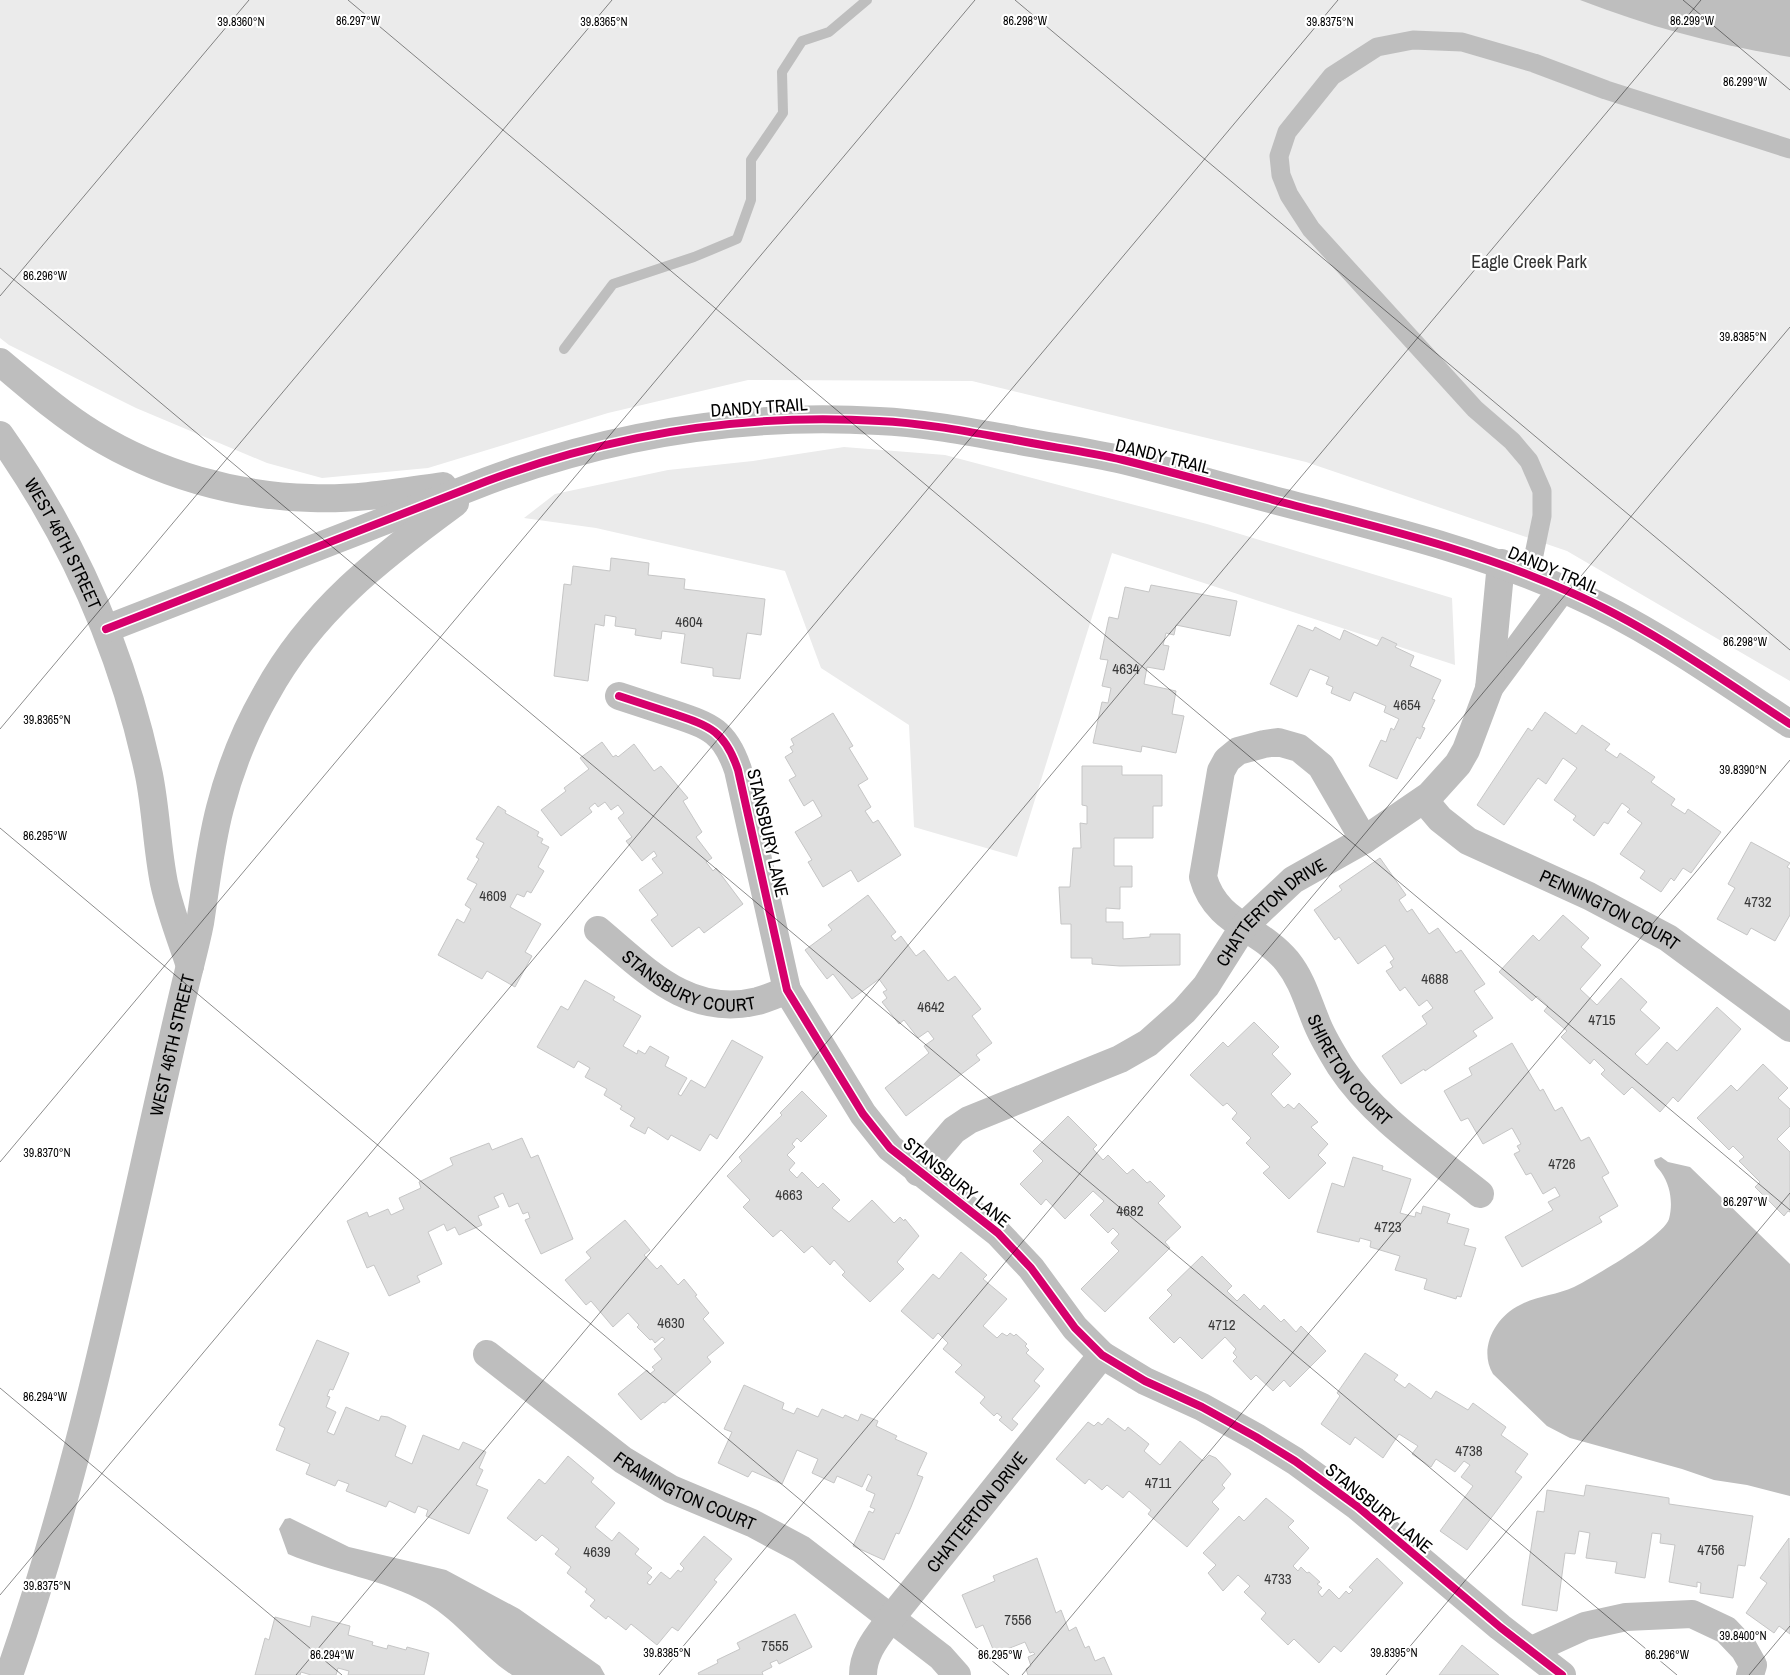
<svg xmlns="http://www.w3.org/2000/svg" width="1790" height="1675" viewBox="0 0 1790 1675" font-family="'Archivo Narrow',sans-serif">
	<rect width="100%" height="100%" fill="#fff"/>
	<g fill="#ebebeb">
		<path d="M0,0H1790V681L1567,551L1306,462L972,381L748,380L608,413L428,468L322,478L267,463L136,408L9,345L0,338Z"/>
		<path d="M844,447L945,455L1207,524L1452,598L1455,665L1112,553L1017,857L914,827L909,725L821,668L785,571L596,528L524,518L555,494L668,470L753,461Z"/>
	</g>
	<g fill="#bebebe">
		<path d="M1580,0H1790V57C1716,45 1650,27 1580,0Z"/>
		<path d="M1661,1157L1668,1162L1690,1167L1790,1264V1496L1747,1485L1714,1480L1682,1469L1570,1438L1547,1426L1493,1374C1478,1349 1495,1317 1520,1305C1536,1296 1557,1295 1574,1287C1592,1278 1663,1237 1669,1219C1673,1204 1671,1186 1661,1172C1658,1168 1655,1166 1654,1160Z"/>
		<path d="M290,1518L349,1547L446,1570L519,1609L600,1666L605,1675H512C481,1655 458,1622 426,1603C383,1579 333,1573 288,1554L279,1529L285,1519Z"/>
	</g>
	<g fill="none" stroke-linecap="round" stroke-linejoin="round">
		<path stroke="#bebebe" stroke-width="10" d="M564,349L613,284L694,257L737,239L751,200V160L783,113L782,72L802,41L829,32L867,0"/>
	</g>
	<g fill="#dfdfdf" stroke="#c6c6c6">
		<path d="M611,558L649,563L648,575L685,579L684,589L765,599L761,635L747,633L740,679L713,676V668L681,663L685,634L662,631L661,639L635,635L636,629L615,626L616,617L605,615L604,626L595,624L588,681L554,676L564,584L571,585L573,566L610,571Z"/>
		<path d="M1151,585L1237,601L1230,636L1176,625L1174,635L1166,633L1163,645L1169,646L1164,670L1147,667L1144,684L1176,691L1172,714L1184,716L1176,753L1142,746L1141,752L1093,743L1102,702L1108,703L1111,688L1102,686L1108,660L1100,659L1109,617L1118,619L1125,587L1149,592Z"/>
		<path d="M1298,625L1313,631L1315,627L1340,640L1344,630L1377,646L1382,637L1397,644L1395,647L1414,656L1410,666L1441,680L1432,699L1435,700L1422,727L1425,728L1420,739L1417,737L1397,779L1369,766L1381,740L1386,742L1391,728L1394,730L1399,719L1384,712L1386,706L1354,692L1350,701L1331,693L1333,687L1326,684L1329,677L1310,669L1297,697L1270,684Z"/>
		<path d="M1545,712L1576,734L1582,725L1610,744L1605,750L1617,758L1620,753L1655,777L1651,782L1675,799L1671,805L1685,814L1688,809L1721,832L1691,873L1683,868L1674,881L1671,878L1661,892L1640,878L1645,871L1620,854L1642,823L1627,812L1630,809L1622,803L1608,824L1604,822L1594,836L1573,820L1576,816L1554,800L1577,768L1563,758L1546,784L1538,778L1504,825L1477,805L1528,728L1532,731Z"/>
		<path d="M833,713L853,746L849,748L868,779L858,785L871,807L865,811L873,823L878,820L901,855L858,882L851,870L823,887L808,862L812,860L795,832L822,816L813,800L804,806L789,780L796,776L785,757L793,752L790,747L794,745L791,739Z"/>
		<path d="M602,742L613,757L616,755L618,757L634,744L654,771L661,766L688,798L683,801L702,832L696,837L712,858L706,862L713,871L716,868L743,904L704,933L699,927L672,947L651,920L658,915L639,890L663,873L652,859L657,856L654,851L642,861L626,841L632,837L618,818L624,813L618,805L611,810L605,802L598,807L595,803L589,808L592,812L561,836L541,810L566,791L564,788L589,769L580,758Z"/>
		<path d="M1082,766H1122V775H1162V806H1153V838H1114V866H1132V887H1120V909L1106,908V922H1123V939L1150,937V934H1180V965L1120,966L1092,964V958H1071V924H1061L1059,887H1070L1073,848H1081L1080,823L1087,824V806L1082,805Z"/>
		<path d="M498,806L506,811L505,813L539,832L537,836L543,839L541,843L549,847L538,867L544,871L531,893L527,891L524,897L517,894L510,907L541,924L525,952L532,956L515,987L487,971L482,979L438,955L457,919L464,923L471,909L465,905L477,884L467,879L479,859L476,857L484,843L476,839Z"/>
		<path d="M1751,842L1790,863L1787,867L1790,869V915L1775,941L1751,928L1747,935L1717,919L1735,888L1728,884Z"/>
		<path d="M1380,858L1406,895L1399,900L1407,912L1412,909L1429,934L1438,928L1456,953L1461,950L1485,984L1474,991L1493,1018L1473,1031L1477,1036L1425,1071L1424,1069L1401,1084L1382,1056L1427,1024L1422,1016L1433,1008L1427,1000L1419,1006L1405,987L1400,991L1386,971L1393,967L1390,962L1394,959L1385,945L1358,964L1339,937L1335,940L1314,910L1342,890L1339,886Z"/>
		<path d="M868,895L896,932L891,936L895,941L901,936L916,956L924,950L948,981L955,976L981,1009L972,1016L992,1043L976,1055L980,1060L906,1116L885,1088L929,1053L924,1046L934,1039L928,1031L918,1038L904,1020L899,1024L882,1002L887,998L883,992L887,990L879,979L852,999L833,974L827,979L805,950L832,930L828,925Z"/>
		<path d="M1563,915L1589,938L1581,947L1601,965L1580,989L1597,1005L1621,978L1647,1002L1640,1010L1660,1028L1635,1054L1647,1065L1667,1042L1677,1051L1717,1007L1741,1029L1678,1102L1673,1097L1660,1112L1632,1087L1624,1095L1601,1074L1605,1070L1594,1059L1590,1064L1561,1037L1567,1031L1544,1011L1548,1006L1537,996L1532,1001L1499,972L1533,935L1539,941Z"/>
		<path d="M585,980L615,997L613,1000L641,1016L623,1046L637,1054L638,1050L645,1054L650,1046L669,1057L665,1066L687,1078L678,1094L681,1096L691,1080L705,1088L732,1040L763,1057L717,1139L710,1134L700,1151L671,1135L668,1140L648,1127L645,1134L630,1126L635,1118L620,1109L622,1106L604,1095L607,1089L585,1077L590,1068L578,1061L574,1068L537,1047L561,1006L568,1010Z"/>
		<path d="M1254,1022L1279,1047L1272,1054L1291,1074L1271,1094L1284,1108L1288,1104L1294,1109L1299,1103L1318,1122L1311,1127L1328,1144L1318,1155L1326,1163L1289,1199L1263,1173L1270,1167L1246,1143L1251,1138L1232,1119L1237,1113L1227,1103L1223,1106L1190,1075L1223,1042L1228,1047Z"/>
		<path d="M1512,1043L1540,1091L1543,1089L1555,1111L1562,1107L1581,1141L1589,1137L1609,1173L1602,1177L1618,1206L1599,1217L1602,1222L1522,1267L1505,1237L1553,1210L1548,1202L1560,1196L1555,1187L1543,1194L1531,1173L1526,1175L1514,1154L1520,1151L1517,1146L1521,1144L1512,1128L1483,1144L1468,1118L1461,1121L1444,1091L1472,1075L1469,1068Z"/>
		<path d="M1763,1064L1788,1088L1778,1098L1790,1109V1126L1777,1139L1790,1152V1212L1788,1211L1784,1216L1755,1187L1760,1182L1739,1161L1744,1157L1733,1146L1729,1150L1697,1118L1731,1085L1737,1091Z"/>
		<path d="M802,1091L827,1116L801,1142L797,1138L792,1144L795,1147L787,1155L795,1163L789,1170L797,1178L802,1172L818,1188L823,1183L840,1200L832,1208L849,1222L872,1200L894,1223L900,1217L904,1221L905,1219L919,1236L897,1262L904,1269L870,1302L842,1275L845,1272L834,1260L830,1265L812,1246L804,1253L781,1230L773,1237L743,1207L750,1200L727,1176L742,1161L739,1157L782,1115L780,1113Z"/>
		<path d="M1068,1116L1097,1145L1093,1149L1103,1160L1108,1155L1127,1174L1133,1169L1147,1183L1150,1181L1165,1196L1158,1203L1181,1227L1165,1242L1170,1248L1105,1312L1081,1289L1119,1251L1111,1243L1119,1234L1113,1228L1108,1233L1090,1215L1104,1201L1093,1191L1065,1219L1046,1199L1041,1205L1020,1184L1043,1161L1033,1151Z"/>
		<path d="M522,1138L531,1158L538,1155L573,1239L541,1254L525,1220L530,1218L528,1212L523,1214L518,1203L509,1207L503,1193L494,1197L499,1207L478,1216L482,1225L459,1235L455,1227L447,1231L444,1224L428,1232L442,1264L417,1276L420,1282L389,1296L374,1265L367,1268L347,1221L367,1212L369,1217L388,1209L391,1215L404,1209L399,1198L421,1188L419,1182L453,1165L450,1158L489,1143L492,1150Z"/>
		<path d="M1353,1157L1383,1166L1382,1170L1411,1179L1400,1213L1415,1217L1416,1212L1421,1214L1423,1206L1450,1214L1447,1223L1469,1229L1464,1245L1476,1248L1461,1297L1457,1296L1456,1299L1424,1289L1427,1279L1395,1270L1400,1256L1370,1247L1371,1241L1360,1238L1359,1242L1317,1232L1332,1183L1344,1187Z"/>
		<path d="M625,1220L650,1250L644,1255L657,1269L661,1265L678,1285L684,1279L697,1295L695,1296L709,1313L703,1319L724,1343L707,1357L711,1362L665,1403L663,1402L641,1420L618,1394L647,1370L650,1374L655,1370L652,1367L662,1359L654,1349L665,1339L662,1337L655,1343L652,1339L650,1340L637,1327L639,1325L628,1313L613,1327L591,1301L586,1305L565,1280L591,1258L586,1252Z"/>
		<path d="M961,1252L987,1275L983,1279L1007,1299L983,1326L997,1338L1002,1333L1007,1336L1010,1333L1014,1336L1016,1334L1027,1344L1025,1346L1029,1350L1026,1353L1044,1369L1034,1381L1040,1386L1012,1419L1018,1424L1012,1431L999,1420L1002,1417L997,1413L994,1416L980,1403L985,1397L955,1372L962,1365L943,1349L948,1343L938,1333L933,1339L901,1311L933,1274L939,1279Z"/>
		<path d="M1202,1256L1232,1286L1227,1291L1237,1301L1244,1294L1260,1310L1264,1305L1281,1322L1284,1319L1296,1332L1301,1326L1326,1351L1290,1387L1284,1380L1273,1391L1256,1375L1251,1380L1233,1361L1237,1357L1233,1353L1236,1349L1225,1337L1202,1359L1180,1337L1174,1343L1149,1318L1172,1295L1167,1290Z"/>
		<path d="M317,1340L349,1353L333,1390L330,1389L327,1396L330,1397L326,1407L336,1412L327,1432L334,1435L346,1407L379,1421L381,1416L388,1417L406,1426L395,1456L412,1464L423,1435L459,1450L463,1442L486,1452L479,1468L483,1470L476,1485L488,1490L469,1534L426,1516L428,1510L418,1506L415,1513L389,1501L386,1507L346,1491L349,1484L338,1480L335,1486L306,1474L310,1464L276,1450L285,1428L279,1425Z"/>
		<path d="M1365,1353L1398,1375L1394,1380L1405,1388L1409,1383L1431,1399L1436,1391L1468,1410L1473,1403L1506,1427L1501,1435L1528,1454L1515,1472L1522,1477L1467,1550L1440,1531L1473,1486L1461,1477L1470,1465L1464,1461L1455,1472L1436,1459L1431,1467L1412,1454L1418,1446L1399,1434L1383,1458L1355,1437L1350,1445L1321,1424L1340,1396L1337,1393Z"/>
		<path d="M744,1385L784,1403L782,1409L794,1414L797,1408L818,1417L822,1409L843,1418L845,1415L858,1421L861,1414L878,1421L876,1426L897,1436L895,1439L927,1453L917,1475L923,1477L911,1507L899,1534L896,1533L884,1560L853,1546L869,1511L873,1513L875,1509L870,1507L875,1494L866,1490L872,1477L868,1474L862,1487L837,1476L834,1483L812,1473L818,1459L797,1450L782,1484L752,1471L748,1477L718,1463L732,1432L724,1429Z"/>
		<path d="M1108,1418L1125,1431L1128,1427L1149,1444L1144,1451L1160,1465L1180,1441L1203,1461L1209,1455L1216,1458L1231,1474L1222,1485L1225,1488L1212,1502L1219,1509L1187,1547L1148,1514L1151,1510L1129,1491L1123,1498L1107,1485L1102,1490L1089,1479L1085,1484L1056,1459L1088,1422L1094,1426L1098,1422L1102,1425Z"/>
		<path d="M568,1456L594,1478L591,1482L615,1503L595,1527L612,1541L619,1532L639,1549L635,1554L652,1568L647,1573L652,1577L647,1583L650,1585L661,1572L670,1579L678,1570L681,1572L684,1568L680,1564L704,1536L732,1559L714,1580L717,1582L678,1631L672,1627L657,1645L631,1624L626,1630L608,1616L606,1619L590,1606L595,1600L585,1592L587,1589L567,1573L571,1567L555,1554L559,1549L542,1535L536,1541L507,1518L539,1479L545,1484Z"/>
		<path d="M1586,1485L1669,1498V1504L1753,1516L1745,1566L1738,1565L1733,1598L1700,1593L1701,1583L1697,1582V1587L1669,1582L1675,1545L1660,1543L1661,1534L1652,1533L1645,1578L1615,1573L1617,1562L1586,1558L1590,1533L1579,1531L1575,1554L1565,1553L1557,1611L1522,1605L1537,1511L1544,1512L1547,1490L1584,1496Z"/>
		<path d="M1266,1498L1294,1521L1288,1527L1309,1548L1293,1566L1298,1571L1301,1567L1307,1573L1309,1572L1320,1582L1317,1584L1322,1588L1318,1592L1322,1597L1329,1589L1339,1599L1346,1591L1349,1594L1353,1590L1349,1587L1377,1558L1403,1583L1341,1652L1334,1646L1319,1663L1294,1639L1288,1645L1261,1619L1266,1613L1244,1592L1250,1586L1238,1575L1223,1591L1208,1573L1216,1565L1203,1553L1239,1516L1244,1521Z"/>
		<path d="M1789,1538L1790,1634L1779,1626L1774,1633L1746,1613L1767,1583L1760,1578Z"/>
		<path d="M1037,1558L1056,1613L1061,1610L1069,1631L1076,1627L1085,1648L1089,1646L1095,1661L1104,1657L1112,1675H1028L1026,1669L1031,1666L1028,1657L1035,1654L1033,1652L1030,1653L1025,1642L995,1654L983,1625L976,1628L962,1595L995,1581L993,1576Z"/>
		<path d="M795,1614L812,1647L779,1664L777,1660L770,1663L772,1667L762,1672L763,1675H699L698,1673L718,1663L717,1660L740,1649L737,1643Z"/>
		<path d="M312,1616L350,1626L348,1635L373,1642L372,1645L387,1649L388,1645L406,1650L407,1647L429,1653L424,1675H348L349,1671L338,1668L336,1675H311L301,1672L300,1675H255L265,1638L269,1640L275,1617L310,1627Z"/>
		<path d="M1462,1645L1499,1675H1439Z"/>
	</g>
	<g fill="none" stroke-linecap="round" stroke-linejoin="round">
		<path stroke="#bebebe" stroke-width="19" d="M1530,574L1542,516V491L1529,461L1512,441L1475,409L1311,229L1289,195L1281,175L1279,156L1287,132L1332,76L1377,47L1413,40L1462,42L1534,63L1606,90L1790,149"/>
		<g stroke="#bebebe" stroke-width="28">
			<path d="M1489,688L1562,589"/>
			<path d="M619,696C637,702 656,708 674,714C710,726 725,731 738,770L787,990L863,1114L890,1148L998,1233L1031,1268L1075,1328L1102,1355L1145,1381L1202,1407L1256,1437L1295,1461L1358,1507L1500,1627L1562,1675"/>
			<path id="s1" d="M1424,800L1440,819L1468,841L1589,896L1668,938L1790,1028"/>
			<path id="s2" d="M1364,840L1321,766L1299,748L1278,742L1264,744L1238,751L1227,760L1221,771L1203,877C1216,924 1259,927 1287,961C1303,981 1308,1003 1318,1026C1324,1040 1332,1053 1340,1066C1373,1117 1433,1156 1480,1194"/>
			<path id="s3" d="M598,930C646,970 689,1018 758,1001C768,998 778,994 787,990"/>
			<path id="s4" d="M918,1172L954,1130L969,1120L1120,1059L1148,1043L1184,1011L1206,986L1244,926L1293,880L1364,840L1430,795L1458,764L1466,750L1489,689L1501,563"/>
			<path id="s5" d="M487,1354L623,1460L671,1489L752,1523L801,1549L941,1657L957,1675"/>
			<path d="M1532,1650L1585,1626L1626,1617L1692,1614L1726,1630L1744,1649L1753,1665L1750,1675"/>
			<path id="s6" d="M863,1675C863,1652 878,1636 891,1618L1102,1355"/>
		</g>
		<g stroke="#bebebe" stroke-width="28">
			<path d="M0,362C30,387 59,413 93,434C158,474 235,496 311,498C356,500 400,492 443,486"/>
			<path id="s7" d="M0,435C72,537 123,652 149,775C156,810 157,848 164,883C170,911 181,939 190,966"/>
			<path d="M106,629L487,481C613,434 744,413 879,421C924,423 970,432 1015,440C1051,447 1088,452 1123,460C1172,472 1221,486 1270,499C1372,526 1475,549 1572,593C1649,627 1720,678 1790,724"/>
			<path id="s8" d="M9,1675C88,1451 130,1217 185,986C190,965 196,944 200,923C206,885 210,846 220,808C230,769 246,729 266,694C311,611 380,558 455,503"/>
		</g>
		<defs>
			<g id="cycleway">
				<path d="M106,629L487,481C613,434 744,413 879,421C924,423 970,432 1015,440C1051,447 1088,452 1123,460C1172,472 1221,486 1270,499C1372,526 1475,549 1572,593C1649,627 1720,678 1790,724"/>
				<path d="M619,696C637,702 656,708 674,714C710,726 725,731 738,770L787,990L863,1114L890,1148L998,1233L1031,1268L1075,1328L1102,1355L1145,1381L1202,1407L1256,1437L1295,1461L1358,1507L1500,1627L1562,1675"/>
			</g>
		</defs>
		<use href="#cycleway" stroke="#fff" stroke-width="11"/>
		<use href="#cycleway" stroke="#d6006c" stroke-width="8"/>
	</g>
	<path fill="none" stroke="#000" stroke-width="1" stroke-opacity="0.45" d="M348,0L1790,1210M1015,0L1790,650M1683,0L1790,90M0,268L1677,1675M0,296L249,0M0,729L612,0M0,828L1009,1675M0,1162L975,0M0,1388L342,1675M0,1595L1338,0M296,1675L1701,0M659,1675L1790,327M1022,1675L1790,760M1386,1675L1790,1193M1749,1675L1790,1626"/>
	<g text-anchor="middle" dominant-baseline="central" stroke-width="4.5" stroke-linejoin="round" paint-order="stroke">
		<g font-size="15" fill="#383838">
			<text x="689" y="621">4604</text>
			<text x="1126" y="668">4634</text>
			<text x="1407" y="704">4654</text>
			<text x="493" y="895">4609</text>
			<text x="1758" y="901">4732</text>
			<text x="1435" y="978">4688</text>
			<text x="931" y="1006">4642</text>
			<text x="1602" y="1019">4715</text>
			<text x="1562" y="1163">4726</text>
			<text x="789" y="1194">4663</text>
			<text x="1130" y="1210">4682</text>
			<text x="1388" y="1226">4723</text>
			<text x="671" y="1322">4630</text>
			<text x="1222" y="1324">4712</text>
			<text x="1469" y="1450">4738</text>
			<text x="1158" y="1482">4711</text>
			<text x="1711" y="1549">4756</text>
			<text x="597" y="1551">4639</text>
			<text x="1278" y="1578">4733</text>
			<text x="1018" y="1619">7556</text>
			<text x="775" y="1645">7555</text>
		</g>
		<g font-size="18" fill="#323232" stroke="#fff">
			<text x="1529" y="261">Eagle Creek Park</text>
		</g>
		<g font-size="18" fill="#000" stroke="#fff">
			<text transform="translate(759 407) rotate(-4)">DANDY TRAIL</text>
			<text transform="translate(1163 456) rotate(14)">DANDY TRAIL</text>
			<text stroke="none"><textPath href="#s7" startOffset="126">WEST 46TH STREET</textPath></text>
			<text transform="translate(1554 570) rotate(23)">DANDY TRAIL</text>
			<text transform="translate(768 833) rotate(77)">STANSBURY LANE</text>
			<text stroke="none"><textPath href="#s1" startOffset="218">PENNINGTON COURT</textPath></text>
			<text stroke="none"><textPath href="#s4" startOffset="450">CHATTERTON DRIVE</textPath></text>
			<text stroke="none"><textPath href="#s3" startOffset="108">STANSBURY COURT</textPath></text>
			<text stroke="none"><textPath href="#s8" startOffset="651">WEST 46TH STREET</textPath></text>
			<text stroke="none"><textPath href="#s2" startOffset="559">SHIRETON COURT</textPath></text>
			<text transform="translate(957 1182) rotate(39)">STANSBURY LANE</text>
			<text stroke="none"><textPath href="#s5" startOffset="242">FRAMINGTON COURT</textPath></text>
			<text transform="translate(1379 1508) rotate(39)">STANSBURY LANE</text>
			<text stroke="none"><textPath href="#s6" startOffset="201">CHATTERTON DRIVE</textPath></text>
		</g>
	</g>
	<g font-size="12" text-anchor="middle" fill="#000" stroke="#fff" stroke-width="4.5" stroke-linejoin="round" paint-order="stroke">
		<text x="358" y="25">86.297°W</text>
		<text x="1025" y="25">86.298°W</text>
		<text x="1692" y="25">86.299°W</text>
		<text x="241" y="26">39.8360°N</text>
		<text x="604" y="26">39.8365°N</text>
		<text x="1330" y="26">39.8375°N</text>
		<text x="1745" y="86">86.299°W</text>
		<text x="45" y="280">86.296°W</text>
		<text x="1743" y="341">39.8385°N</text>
		<text x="1745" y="646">86.298°W</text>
		<text x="47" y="724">39.8365°N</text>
		<text x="1743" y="774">39.8390°N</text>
		<text x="45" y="840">86.295°W</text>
		<text x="47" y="1157">39.8370°N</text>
		<text x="1745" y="1206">86.297°W</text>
		<text x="45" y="1401">86.294°W</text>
		<text x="47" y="1590">39.8375°N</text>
		<text x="1743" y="1640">39.8400°N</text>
		<text x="667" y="1657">39.8385°N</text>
		<text x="1394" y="1657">39.8395°N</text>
		<text x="332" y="1659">86.294°W</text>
		<text x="1000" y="1659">86.295°W</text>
		<text x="1667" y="1659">86.296°W</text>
	</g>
</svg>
